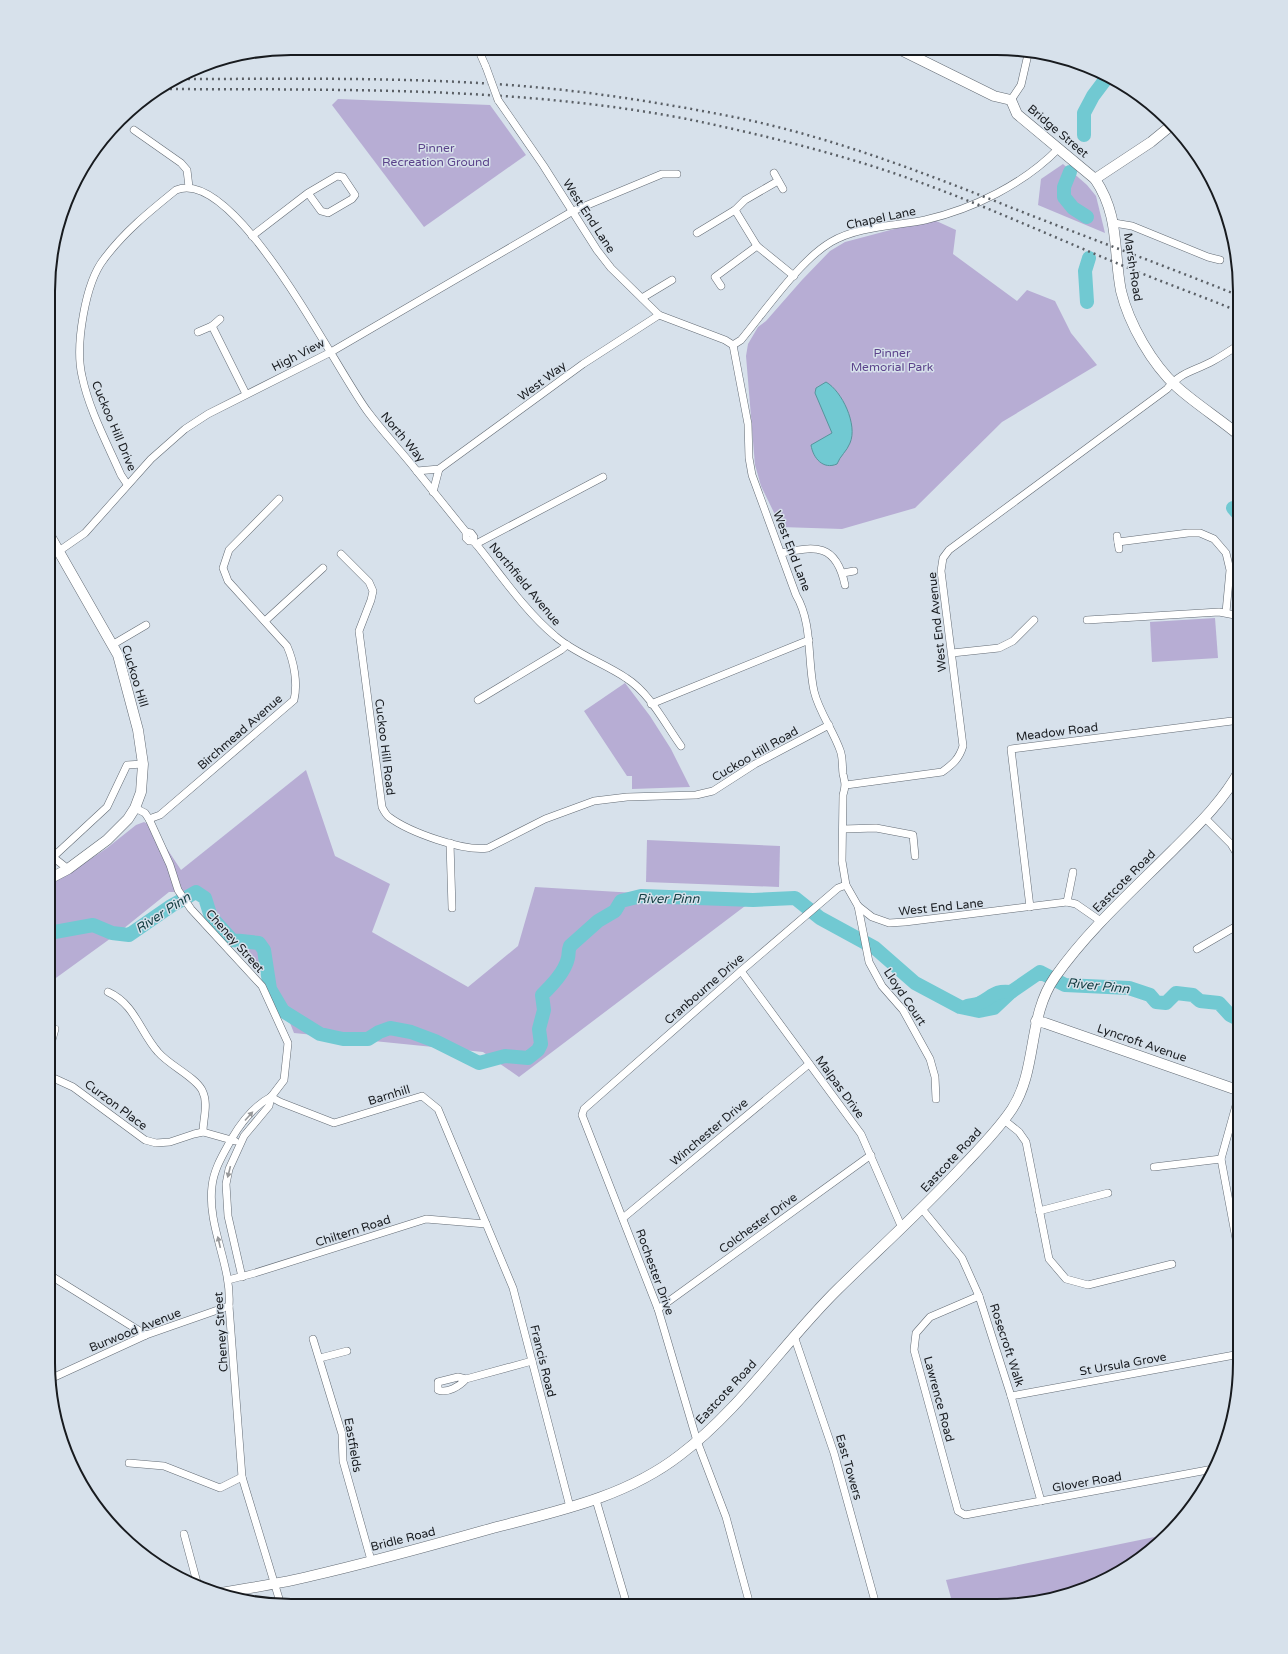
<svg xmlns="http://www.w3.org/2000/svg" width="1288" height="1654" viewBox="0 0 1288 1654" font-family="'Varela Round',sans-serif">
	<rect width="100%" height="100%" fill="#d7e1eb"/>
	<g fill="#b7add4">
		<path d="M338,99L490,105L526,155L424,227L332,105Z"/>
		<path d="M1063,164L1087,185L1096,196L1105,233L1038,205L1041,179Z"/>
		<path d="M932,219L956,230L953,254L1017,301L1027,290L1055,301L1071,333L1097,365L1002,422L915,508L842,529L781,527L761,486L755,465L746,356L748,344L758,327L766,321L802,280L830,251L845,242Z"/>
		<path d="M1215,618L1218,658L1152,662L1150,622Z"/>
		<path d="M625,683L650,716L671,749L690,787L632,789V776H627L584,711Z"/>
		<path d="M306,770L335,856L390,884L372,932L468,987L518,946L535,887L753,900L519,1077L483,1052L294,1033L276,988L196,892H169L118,933L49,983V884L68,874L107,848L136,825L144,822L152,826L181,870Z"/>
		<path d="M647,840L780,846L779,887L646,882Z"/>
		<path d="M1169,1534L1118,1574L1060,1598L1013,1605H953L946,1580Z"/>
	</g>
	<path fill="#71c9d2" stroke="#56959c" d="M826,382C842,391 858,425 850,443C847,451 840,456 837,464C823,470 813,458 811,445L832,433L815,393L816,388Z"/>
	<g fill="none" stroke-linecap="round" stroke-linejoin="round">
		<g stroke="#71c9d2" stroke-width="14">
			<path d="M1084,135V113L1093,96L1108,76"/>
			<path d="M1070,172L1064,187V197L1073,208L1087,217"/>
			<path d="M1087,302L1085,271L1089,258"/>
			<path d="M1233,508L1240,516"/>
			<path d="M49,933L93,925L112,933L129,935L171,906L196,892L205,898L211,917L232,940L259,943L264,950L270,989L283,1011L320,1034L343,1039H368L379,1032L390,1028L411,1032L435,1041L479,1063L505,1056L528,1058L538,1050L541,1044L539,1029L544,1010L542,995C551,986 565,972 568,958C569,954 568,951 570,946L598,921L615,911L621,901L641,896L753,900L795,898L820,918L875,948L915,983L960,1007L979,1011L994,1008L1011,992L1040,972L1065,985L1129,988L1150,995L1156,1002L1166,1003L1176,993L1193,995L1200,1001L1219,1003L1230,1015L1240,1020"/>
			<path d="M967,1006C971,1005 976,1005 980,1003C993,996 995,990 1011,992"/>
		</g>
		<defs>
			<g id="street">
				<path d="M478,49L486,67"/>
				<path d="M498,100L543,165L597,250L611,268L659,315L725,340L733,345L748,424L749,458L752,475L796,595C813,624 807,659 814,691C819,712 833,730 840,750C843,757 842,766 843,774C845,782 846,786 843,795L842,861L846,885L858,906L872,917L889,923L905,922L1067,902L1076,904L1102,922"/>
				<path d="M1011,100L1021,85L1029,50"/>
				<path d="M134,130L181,163L187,170L189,187"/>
				<path d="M774,173L783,189"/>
				<path d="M735,210L757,246L794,276"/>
				<path d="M1114,223L1132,226L1208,257L1220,260"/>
				<path d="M697,233L735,210L745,200L778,181"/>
				<path d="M252,236L308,193L337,176L343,177L355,195L352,199L328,213L321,211L308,193"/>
				<path d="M721,286L715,277L757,246"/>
				<path d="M642,298L672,280"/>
				<path d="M212,326L246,394"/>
				<path d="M198,332L212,326L220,319"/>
				<path d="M733,345L741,340C765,311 800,260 831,242C858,226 895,226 925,220C973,209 1024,184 1059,148"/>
				<path d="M417,471L439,469L583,364L659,315"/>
				<path d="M127,484L121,475C107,443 89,410 82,376C75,346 85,283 104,259C124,232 150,211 176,190C236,165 337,372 368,412C383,432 401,451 416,470C433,491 449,511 466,532V538L469,541H473L476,544C501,575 525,611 555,636C574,653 604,663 626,678C650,693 665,724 681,746"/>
				<path d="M433,492L439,469"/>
				<path d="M466,532L471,533L474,537L473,541"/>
				<path d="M1117,536L1119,549"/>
				<path d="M1118,542L1188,533H1200L1214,539L1226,553L1230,570L1226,612"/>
				<path d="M476,544L603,477"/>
				<path d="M59,551L85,533L151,459L185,429L208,414L331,352L573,211L662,174H677"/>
				<path d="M781,553C816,546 836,543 845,585"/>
				<path d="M341,554L369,582L373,591L371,600L359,631L382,807C384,811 386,815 389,817C409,832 464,852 488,848L545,819L594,801L627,797L696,795L713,791L755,764L829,725"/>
				<path d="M843,573L854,571"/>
				<path d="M1087,620L1219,612L1240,616"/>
				<path d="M265,621L323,568"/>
				<path d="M112,645L146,625"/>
				<path d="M952,653L999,648L1013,641L1034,620"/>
				<path d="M478,700L561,650L567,645"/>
				<path d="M651,704L809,640"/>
				<path d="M846,785L942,772C953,764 959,759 963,746L941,571L943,558L949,550L1167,389C1180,372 1195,371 1213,361C1222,356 1231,350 1240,344"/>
				<path d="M135,808L145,813L149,819L170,865L178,890L191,909L262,986L288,1043L284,1080L271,1097L269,1106L244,1136L229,1169L226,1184L228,1216L242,1277"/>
				<path d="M1205,818L1231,844L1240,859"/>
				<path d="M149,819L160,815L294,700C298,683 294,662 287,646L228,581L223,568L229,550L279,499"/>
				<path d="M843,829L876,828L913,835L915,856"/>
				<path d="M450,843L452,908"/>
				<path d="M49,854L68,869"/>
				<path d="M53,857L107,807L127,765L143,764"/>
				<path d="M1067,902L1073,872"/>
				<path d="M858,906L869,962L882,986L903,1010L930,1059L935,1077L936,1099"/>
				<path d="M1030,907L1011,749L1240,720"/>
				<path d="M1197,949L1240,924"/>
				<path d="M741,971L861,1134L902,1228"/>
				<path d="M108,992C135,1004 140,1032 158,1052C170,1066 194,1076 202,1090C209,1104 203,1118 203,1132"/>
				<path d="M49,1051L55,1029"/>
				<path d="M49,1076L73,1087L145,1140L156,1143L170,1142L194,1134L203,1132L235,1141"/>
				<path d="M1240,1091L1221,1159L1240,1260"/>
				<path d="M271,1097L280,1102L334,1123L422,1096L438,1109L513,1288L570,1507"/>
				<path d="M271,1097C255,1105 241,1123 232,1138C224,1153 214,1168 212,1186C207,1227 232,1265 229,1306L242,1477L281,1605"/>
				<path d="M1004,1120L1019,1132L1026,1142L1049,1259L1066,1279L1088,1285L1172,1264"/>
				<path d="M1154,1167L1221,1159"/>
				<path d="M922,1209L962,1258L979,1296L1011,1396L1041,1501"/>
				<path d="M1039,1211L1108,1193"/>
				<path d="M623,1218L809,1064"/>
				<path d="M48,1274L146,1335"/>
				<path d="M228,1280L255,1273L426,1219L486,1224"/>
				<path d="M979,1296L930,1317L916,1333L914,1350L958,1511L965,1515L1213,1469"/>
				<path d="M658,1309L871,1155"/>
				<path d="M794,1336L834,1453L876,1605"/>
				<path d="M313,1339L342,1434L343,1461L371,1560"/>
				<path d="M320,1358L347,1351"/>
				<path d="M50,1379L146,1335L229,1306"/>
				<path d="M466,1379L458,1377L438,1382V1390C447,1394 460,1386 466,1379L532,1361"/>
				<path d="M1011,1396L1240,1354"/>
				<path d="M129,1463L164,1466L220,1488L242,1477"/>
				<path d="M596,1500L627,1605"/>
				<path d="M184,1534L198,1586"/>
				<path d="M750,1605L726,1517L697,1441L658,1309L582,1115L584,1109L741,971L838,888L846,885"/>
			</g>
			<g id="secondary">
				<path d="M901,50L994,96L1011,100L1017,114L1095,179C1120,216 1113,250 1121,291C1129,324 1152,364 1177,387C1197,405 1220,419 1240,436"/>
				<path d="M1095,179L1151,142L1173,124"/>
				<path d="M49,879L68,869L107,840L128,819L135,808L141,792L143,764L138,730L118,655L50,536"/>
				<path d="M1036,1021L1045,1023L1240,1091"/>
				<path d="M215,1594C247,1588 280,1584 311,1576C372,1562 433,1545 493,1528C558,1511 626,1497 680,1455C741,1409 784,1342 838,1289C880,1248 923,1209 962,1167C980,1148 998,1130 1012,1109C1038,1069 1027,1017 1055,977C1088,930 1133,890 1173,850C1198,825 1223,801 1240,770"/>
			</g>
		</defs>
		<use href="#street" stroke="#636b74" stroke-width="8"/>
		<use href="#secondary" stroke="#636b74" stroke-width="11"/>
		<use href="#street" stroke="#fff" stroke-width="7"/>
		<use href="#secondary" stroke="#fff" stroke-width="10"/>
		<g stroke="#5b6066" stroke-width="2.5" stroke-dasharray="2 4" stroke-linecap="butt">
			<path d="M182,79C286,79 391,77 494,84C577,89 658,102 739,118C839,139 935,177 1030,215C1100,242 1170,268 1240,296"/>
			<path d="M164,89C339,90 515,86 687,119C764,135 845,155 919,182C991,208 1060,240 1131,269C1167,284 1204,297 1240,312"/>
		</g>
		<defs>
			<path id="street-bridge" d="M486,67L498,100"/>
		</defs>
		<use href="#street-bridge" stroke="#636b74" stroke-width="8" stroke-linecap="butt"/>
		<use href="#street-bridge" stroke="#fff" stroke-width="7"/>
	</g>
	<defs><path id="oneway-solid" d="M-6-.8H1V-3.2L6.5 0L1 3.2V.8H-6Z"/></defs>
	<g fill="#97989a">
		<use href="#oneway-solid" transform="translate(249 1116) rotate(-48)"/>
		<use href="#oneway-solid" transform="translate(229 1172) rotate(104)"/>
		<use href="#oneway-solid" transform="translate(219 1242) rotate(-103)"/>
	</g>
	<g text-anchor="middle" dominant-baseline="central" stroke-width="3" stroke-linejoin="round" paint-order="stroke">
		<g font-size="12" fill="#181b1f" stroke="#d7e1eb">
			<text transform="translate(1058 131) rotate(40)">Bridge Street</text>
			<text transform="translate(589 216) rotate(57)">West End Lane</text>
			<text transform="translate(881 218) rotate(-12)">Chapel Lane</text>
			<text transform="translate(1133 267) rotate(81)">Marsh Road</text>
			<text transform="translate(298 355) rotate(-27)">High View</text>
			<text transform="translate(542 381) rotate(-37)">West Way</text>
			<text transform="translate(114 426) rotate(67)">Cuckoo Hill Drive</text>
			<text transform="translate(403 437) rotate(50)">North Way</text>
			<text transform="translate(792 551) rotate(69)">West End Lane</text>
			<text transform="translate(525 584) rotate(50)">Northfield Avenue</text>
			<text transform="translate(937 622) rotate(-96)">West End Avenue</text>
			<text transform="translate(135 676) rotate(73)">Cuckoo Hill</text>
			<text transform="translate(240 732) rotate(-41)">Birchmead Avenue</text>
			<text transform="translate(1057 732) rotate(-7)">Meadow Road</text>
			<text transform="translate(385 747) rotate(83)">Cuckoo Hill Road</text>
			<text transform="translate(755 754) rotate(-30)">Cuckoo Hill Road</text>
			<text transform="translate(1124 881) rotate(-45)">Eastcote Road</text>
			<text transform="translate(941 907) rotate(-6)">West End Lane</text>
			<text transform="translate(235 941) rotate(48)">Cheney Street</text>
			<text transform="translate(704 989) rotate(-41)">Cranbourne Drive</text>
			<text transform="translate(905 997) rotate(56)">Lloyd Court</text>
			<text transform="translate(1142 1043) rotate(19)">Lyncroft Avenue</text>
			<text transform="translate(840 1087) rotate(54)">Malpas Drive</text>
			<text transform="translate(389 1095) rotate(-17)">Barnhill</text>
			<text transform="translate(116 1105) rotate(37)">Curzon Place</text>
			<text transform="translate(709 1132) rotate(-40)">Winchester Drive</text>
			<text transform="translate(951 1160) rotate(-47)">Eastcote Road</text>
			<text transform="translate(758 1223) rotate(-36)">Colchester Drive</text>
			<text transform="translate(353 1231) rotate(-18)">Chiltern Road</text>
			<text transform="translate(655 1272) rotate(70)">Rochester Drive</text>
			<text transform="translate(135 1330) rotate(-22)">Burwood Avenue</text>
			<text transform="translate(221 1332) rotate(-94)">Cheney Street</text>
			<text transform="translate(1007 1345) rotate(72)">Rosecroft Walk</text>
			<text transform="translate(543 1361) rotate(76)">Francis Road</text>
			<text transform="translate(1123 1364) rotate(-10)">St Ursula Grove</text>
			<text transform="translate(726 1392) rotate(-47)">Eastcote Road</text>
			<text transform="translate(939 1399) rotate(75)">Lawrence Road</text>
			<text transform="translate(353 1445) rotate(80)">Eastfields</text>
			<text transform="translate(849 1467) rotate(74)">East Towers</text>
			<text transform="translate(1087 1482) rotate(-10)">Glover Road</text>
			<text transform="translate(403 1539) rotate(-14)">Bridle Road</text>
		</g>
		<g font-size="12" fill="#5b438b" stroke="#d7e1eb">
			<text x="436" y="148">Pinner<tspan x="436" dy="14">Recreation Ground</tspan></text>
			<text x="892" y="353">Pinner<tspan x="892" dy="14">Memorial Park</tspan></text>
		</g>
		<g font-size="13" font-style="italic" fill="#113c40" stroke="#d7e1eb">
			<text x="668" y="899">River Pinn</text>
			<text transform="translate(163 913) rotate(-33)">River Pinn</text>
			<text transform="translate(1098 986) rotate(6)">River Pinn</text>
		</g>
	</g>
	<path d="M0 0H1288V1654H0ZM291 55H997A236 236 0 0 1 1233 291V1363A236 236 0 0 1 997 1599H291A236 236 0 0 1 55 1363V291A236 236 0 0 1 291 55Z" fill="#d7e1eb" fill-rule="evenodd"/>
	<path fill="none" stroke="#181b1f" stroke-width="2" d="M291 55H997A236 236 0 0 1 1233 291V1363A236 236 0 0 1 997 1599H291A236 236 0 0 1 55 1363V291A236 236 0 0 1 291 55Z"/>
</svg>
